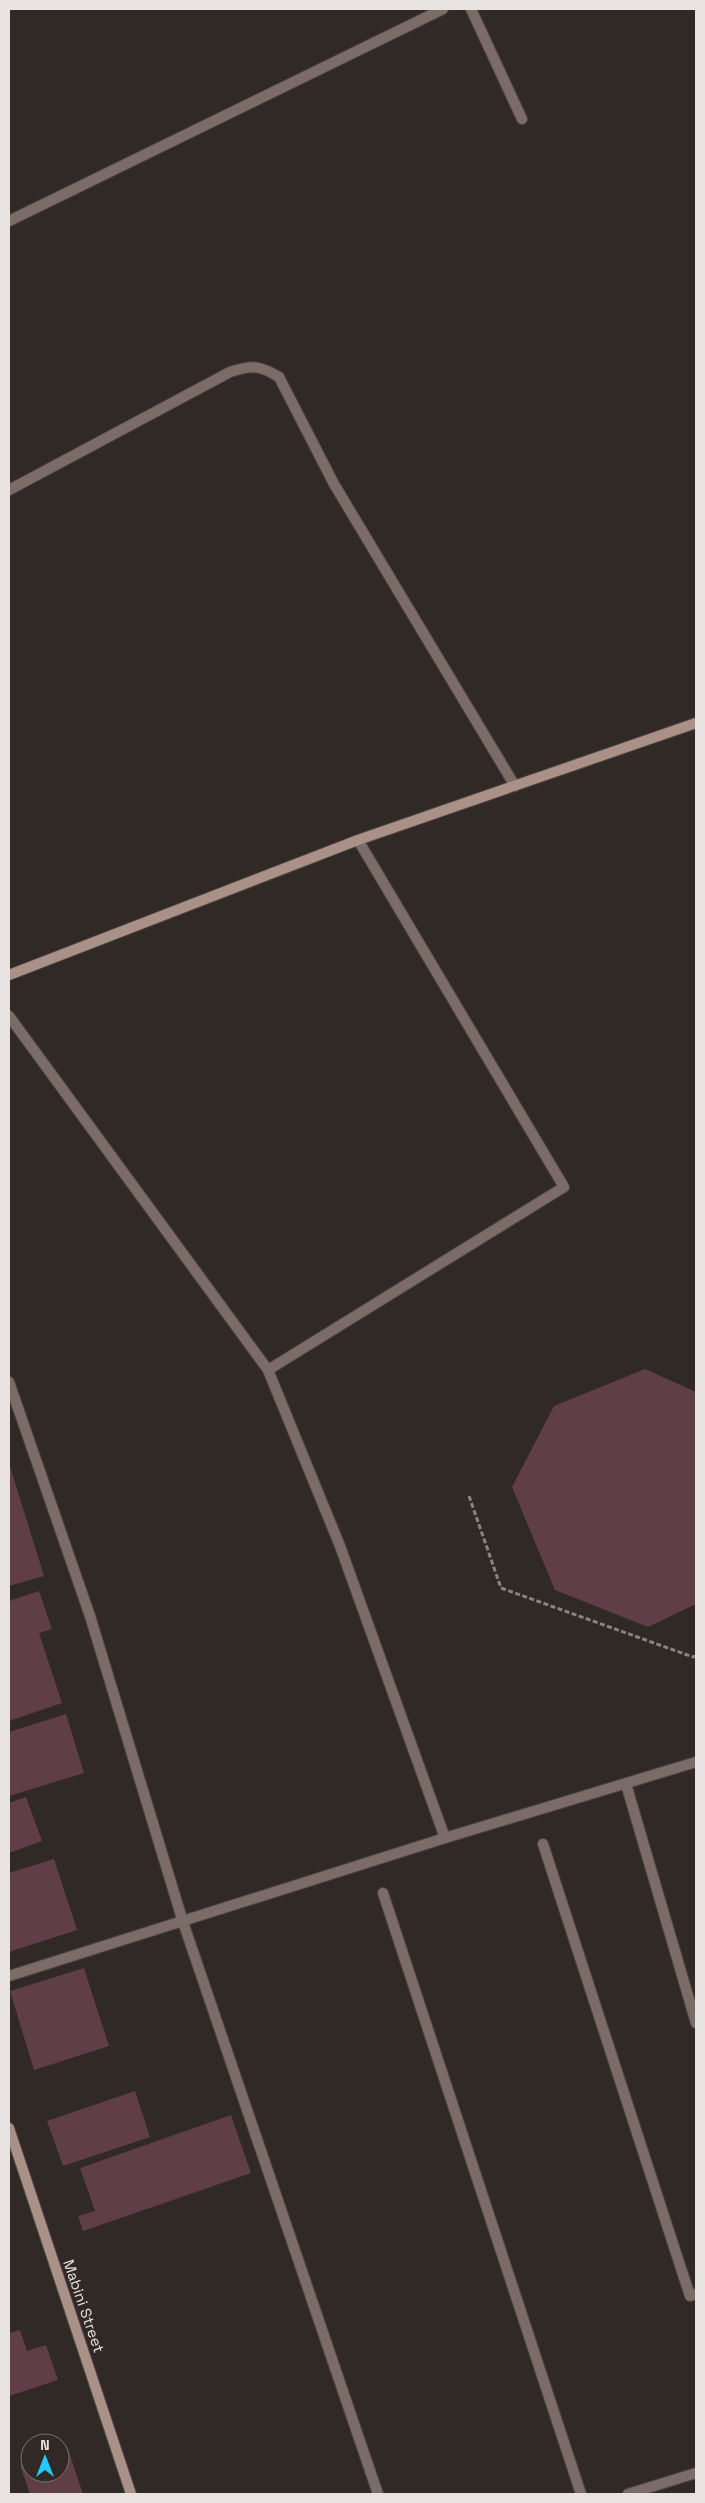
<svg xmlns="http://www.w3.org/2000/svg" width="705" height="2503" viewBox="0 0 705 2503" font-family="'Space Grotesk',sans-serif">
	<rect width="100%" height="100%" fill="#312925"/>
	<g fill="#5f3e48">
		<path d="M645,1369L696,1392V1604L648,1627L555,1590L512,1487L554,1406Z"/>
		<path d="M9,1463L44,1576L9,1586Z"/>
		<path d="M39,1591L52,1629L39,1633L62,1703L9,1721V1601Z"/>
		<path d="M66,1714L84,1773L9,1796V1732Z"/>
		<path d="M26,1797L42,1841L9,1853V1803Z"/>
		<path d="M54,1859L77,1930L9,1952V1873Z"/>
		<path d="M84,1968L109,2046L34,2070L10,1991Z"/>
		<path d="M135,2091L150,2137L63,2166L47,2121Z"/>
		<path d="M231,2115L251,2173L83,2231L78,2216L95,2211L80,2168Z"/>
		<path d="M20,2330L27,2351L46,2345L58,2380L9,2396V2333Z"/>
		<path d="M68,2449L83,2494H30L20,2465L30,2462V2473H60V2452Z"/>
	</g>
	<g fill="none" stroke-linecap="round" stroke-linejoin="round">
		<defs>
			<g id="street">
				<path d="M471,9L522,119"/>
				<path d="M9,221L443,9"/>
				<path d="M9,490L230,372C252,365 259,365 279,377L334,484L515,786"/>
				<path d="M9,1016L268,1370L340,1546L445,1838"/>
				<path d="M268,1370L564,1187L358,840"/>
				<path d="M9,1382L90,1616L183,1922L378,2494"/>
				<path d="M626,1784L696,2023"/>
				<path d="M543,1844L690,2296L696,2294"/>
				<path d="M383,1893L581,2494"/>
				<path d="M9,1976L445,1838L696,1762"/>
				<path d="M628,2494L696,2473"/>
			</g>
			<g id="secondary">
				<path d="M9,975L358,840L696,723"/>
				<path d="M9,2128L131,2494"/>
			</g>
		</defs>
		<use href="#street" stroke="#4e4743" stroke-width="12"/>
		<use href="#secondary" stroke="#4e4743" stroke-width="12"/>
		<path stroke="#8a8380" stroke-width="3" stroke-dasharray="5 2.5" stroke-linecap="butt" d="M469,1496L501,1588L693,1657L696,1656"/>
		<use href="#street" stroke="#7c6c67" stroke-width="10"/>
		<use href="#secondary" stroke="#aa9188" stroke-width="10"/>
	</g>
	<g text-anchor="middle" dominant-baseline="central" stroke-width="4.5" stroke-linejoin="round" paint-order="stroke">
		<g font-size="15" fill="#e8e3e0" stroke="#312925">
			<text transform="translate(84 2306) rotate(71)">Mabini Street</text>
		</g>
	</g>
	<rect width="705" height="2503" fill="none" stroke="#e8e3e0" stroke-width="20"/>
	<g transform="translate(45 2458)"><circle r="24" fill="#312925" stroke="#7a7370"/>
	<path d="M0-4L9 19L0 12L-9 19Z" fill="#24c9fe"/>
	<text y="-8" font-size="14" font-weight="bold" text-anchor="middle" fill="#e8e3e0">N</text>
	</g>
</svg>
